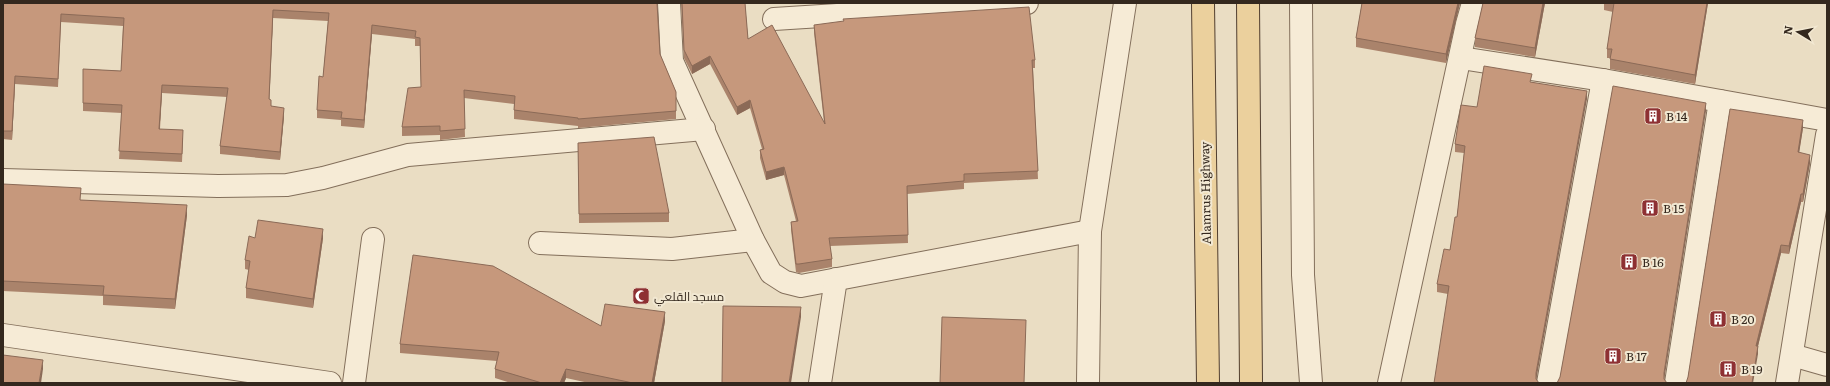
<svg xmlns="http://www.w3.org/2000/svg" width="1830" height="386" viewBox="0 0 1830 386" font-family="Literata,Cairo,serif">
	<rect width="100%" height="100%" fill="#eaddc3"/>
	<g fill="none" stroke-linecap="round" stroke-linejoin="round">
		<defs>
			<g id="street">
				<path d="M669,3L672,61L753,240L771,273L785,282L801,286L1090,231"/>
				<path d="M1301,3L1303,275L1311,383"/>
				<path d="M774,19L1027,3"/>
				<path d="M1461,58L1603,80L1827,120"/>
				<path d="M3,180L218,186L287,185L323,178L408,155L704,129"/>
				<path d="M540,243L672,249L753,240"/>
				<path d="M3,335L330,383"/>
				<path d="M1792,355L1827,365"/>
				<path d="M354,383L373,239"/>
				<path d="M820,383L836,279"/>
				<path d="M1088,383L1090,231L1125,3"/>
				<path d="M1389,383L1467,24L1473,3"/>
				<path d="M1548,383L1603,80"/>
				<path d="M1676,383L1720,101"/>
				<path d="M1787,383L1827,135"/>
			</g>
			<g id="primary">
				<path d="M1203,3L1208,383"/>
				<path d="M1248,3L1251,383"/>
			</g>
		</defs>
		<use href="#street" stroke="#836f5b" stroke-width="24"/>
		<use href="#primary" stroke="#513e2f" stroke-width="24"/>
		<use href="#street" stroke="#f6ebd6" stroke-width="22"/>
		<use href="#primary" stroke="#ebd09d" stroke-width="22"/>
	</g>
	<g fill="#aa836b">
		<path d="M3,3H657L660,54L676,92V119L578,128V126L514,119V104L464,98L465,137L440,140V135L402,136V127L421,87L420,46H415V39L372,34L364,128L341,126V120L317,118V110L323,77L328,21L273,18L269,99L271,106L284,116L280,160L220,154V146L227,97L162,93L160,129L183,138L182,162L119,159L122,113L83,111V69L121,71L123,26L61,22L58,87L15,84L12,140L3,139Z"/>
		<path d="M681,3H745L748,39L824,122L814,33V25L1035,60V68H1033L1038,179L964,183V189L907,194L908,243L830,246L832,259V267L799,273L796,272L791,230V222L796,221L784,175L766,180L760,158V150L762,149L750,108L737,115L710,64L692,74L684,58Z"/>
		<path d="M1362,3H1460L1446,63L1356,47V38Z"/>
		<path d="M1483,3H1545L1535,57L1475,47V38Z"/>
		<path d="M1604,3H1708L1695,84L1610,69V58H1607V49L1613,12L1604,10Z"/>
		<path d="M1532,82L1587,99L1448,294L1437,292V284L1450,250L1457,217L1464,153L1455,152V144Z"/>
		<path d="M1803,128L1799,152L1810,163L1803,202H1801L1789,254L1781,253L1758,346V354L1686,383Z"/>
		<path d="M578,143L669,213V222L579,223Z"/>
		<path d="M3,184L81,200L187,215L175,309L103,305V296L3,291Z"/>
		<path d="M255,238H323L313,308L246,298V288L249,270L245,269V260Z"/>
		<path d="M665,321L654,383H589L566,378L564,383H511L495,378V369L497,361L400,353V344Z"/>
	</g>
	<g fill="#8b6a57">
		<path d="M1458,3H1460L1446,63V54Z"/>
		<path d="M1543,3H1545L1535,57V48Z"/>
		<path d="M1707,3H1708L1695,84V75Z"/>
		<path d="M273,10V18L269,108V99Z"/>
		<path d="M372,25V34L364,128V120Z"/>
		<path d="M710,56V64L692,74V66Z"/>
		<path d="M15,76V84L12,140V131Z"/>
		<path d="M162,85V93L159,137V129Z"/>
		<path d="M1587,91V99L1536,381V373Z"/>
		<path d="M750,100V108L737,115V107Z"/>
		<path d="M1706,103V111L1664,381V373Z"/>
		<path d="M284,108V116L280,160V152Z"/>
		<path d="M1803,120V128L1798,160V152Z"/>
		<path d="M1810,155V163L1803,202V194Z"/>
		<path d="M784,167V175L766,180V172Z"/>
		<path d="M1801,194V202L1789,254V246Z"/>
		<path d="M187,205V215L175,309V299Z"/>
		<path d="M323,229V238L313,308V299Z"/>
		<path d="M1781,245V253L1756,354V346Z"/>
		<path d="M801,307V317L791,383H789Z"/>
		<path d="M665,312V321L654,383H652Z"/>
		<path d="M1758,346V354L1753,383H1752Z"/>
		<path d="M43,360V369L41,383H39Z"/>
		<path d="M566,369V378L564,383H560Z"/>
	</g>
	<g fill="#c6987c" stroke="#8b6a57">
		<path d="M3,3H657L660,54L676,92V111L578,119V118L514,110L515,96L464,90L465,129L440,131V126L402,127L408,88L421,87L420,38L415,37L416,31L372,25L364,120L341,118L342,112L317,110L319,76L323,77L329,13L273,10L269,99L271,100V106L284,108L280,152L220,146L228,88L162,85L159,129L183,130L182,154L119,151L122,105L83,103V69L121,71L124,18L61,14L58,79L15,76L12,131H3Z"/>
		<path d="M682,3H745L748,39L772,25L825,124L814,25L844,21L843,19L1029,7L1035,60H1032L1038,171L964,174V181L907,186L908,235L829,238L832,259L799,264H796L791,222L798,221L784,167L766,172L760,150L764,149L750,100L737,107L710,56L692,66L684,50Z"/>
		<path d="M1362,3H1458L1446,54L1356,38Z"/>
		<path d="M1483,3H1543L1535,48L1475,38Z"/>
		<path d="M1614,3H1707L1695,75L1610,59L1612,49H1607Z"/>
		<path d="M1484,66L1532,74L1530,82L1587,91L1536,373V379L1539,383H1434L1449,286L1437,284L1444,249L1450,250L1455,217H1457L1465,146L1455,144L1461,105L1477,107Z"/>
		<path d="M1613,86L1706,103L1664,373V379L1667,383H1557L1560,377Z"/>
		<path d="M1730,109L1803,120L1798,152L1810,155L1803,194H1801L1789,246L1781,245L1756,346H1758L1752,383H1686L1688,377Z"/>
		<path d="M654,137L669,213L579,214L578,143Z"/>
		<path d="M3,184L81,188L80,200L187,205L175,299L103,295L104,286L3,281Z"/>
		<path d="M258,220L323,229L313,299L246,288L250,261L245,260L249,236L255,238Z"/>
		<path d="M413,255L493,266L601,326L605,304L665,312L652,383H633L566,369L560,383H542L495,369L499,352L400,344Z"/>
		<path d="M723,306L801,307L789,383H722Z"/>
		<path d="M942,317L1026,320L1024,383H940Z"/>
		<path d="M3,355L43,360L39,383H3Z"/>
	</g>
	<defs>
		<symbol id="building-square" viewBox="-11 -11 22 22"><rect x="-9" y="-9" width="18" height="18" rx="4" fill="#8e3033" stroke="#f2e8d2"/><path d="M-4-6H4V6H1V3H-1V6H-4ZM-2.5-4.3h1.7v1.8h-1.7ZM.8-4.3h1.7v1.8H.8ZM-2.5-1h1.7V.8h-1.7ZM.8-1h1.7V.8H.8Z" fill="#fff"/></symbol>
		<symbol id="mosque-square" viewBox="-11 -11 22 22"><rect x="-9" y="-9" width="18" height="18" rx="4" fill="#8e3033" stroke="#f2e8d2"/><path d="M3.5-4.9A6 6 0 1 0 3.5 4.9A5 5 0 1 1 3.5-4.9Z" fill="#fff"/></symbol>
	</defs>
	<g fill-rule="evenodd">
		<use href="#building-square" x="1643" y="106" width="20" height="20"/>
		<use href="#building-square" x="1640" y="198" width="20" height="20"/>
		<use href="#building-square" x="1619" y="252" width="20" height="20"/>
		<use href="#mosque-square" x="631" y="286" width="20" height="20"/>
		<use href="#building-square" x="1708" y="309" width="20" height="20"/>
		<use href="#building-square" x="1603" y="346" width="20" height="20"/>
		<use href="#building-square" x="1718" y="359" width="20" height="20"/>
	</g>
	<g text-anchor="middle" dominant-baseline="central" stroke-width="4" stroke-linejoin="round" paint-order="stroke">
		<g font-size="12" fill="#34281e" stroke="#f2e8d2" text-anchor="start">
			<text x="1666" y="116">B 14</text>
			<text x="1663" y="208">B 15</text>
			<text x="1642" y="262">B 16</text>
			<text x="654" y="296">مسجد القلعي</text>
			<text x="1731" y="319">B 20</text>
			<text x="1626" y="356">B 17</text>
			<text x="1741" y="369">B 19</text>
		</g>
		<g font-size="12" fill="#34281e" stroke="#f2e8d2">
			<text transform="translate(1205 193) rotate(-91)">Alamrus Highway</text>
		</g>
	</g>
	<rect width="1830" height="386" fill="none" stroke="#34281e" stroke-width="8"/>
	<g transform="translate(1798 32) rotate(280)" stroke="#f2e8d2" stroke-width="3" paint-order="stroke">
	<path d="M0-3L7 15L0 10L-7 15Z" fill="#34281e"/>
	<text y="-6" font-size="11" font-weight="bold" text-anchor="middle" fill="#34281e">N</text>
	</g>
</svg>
